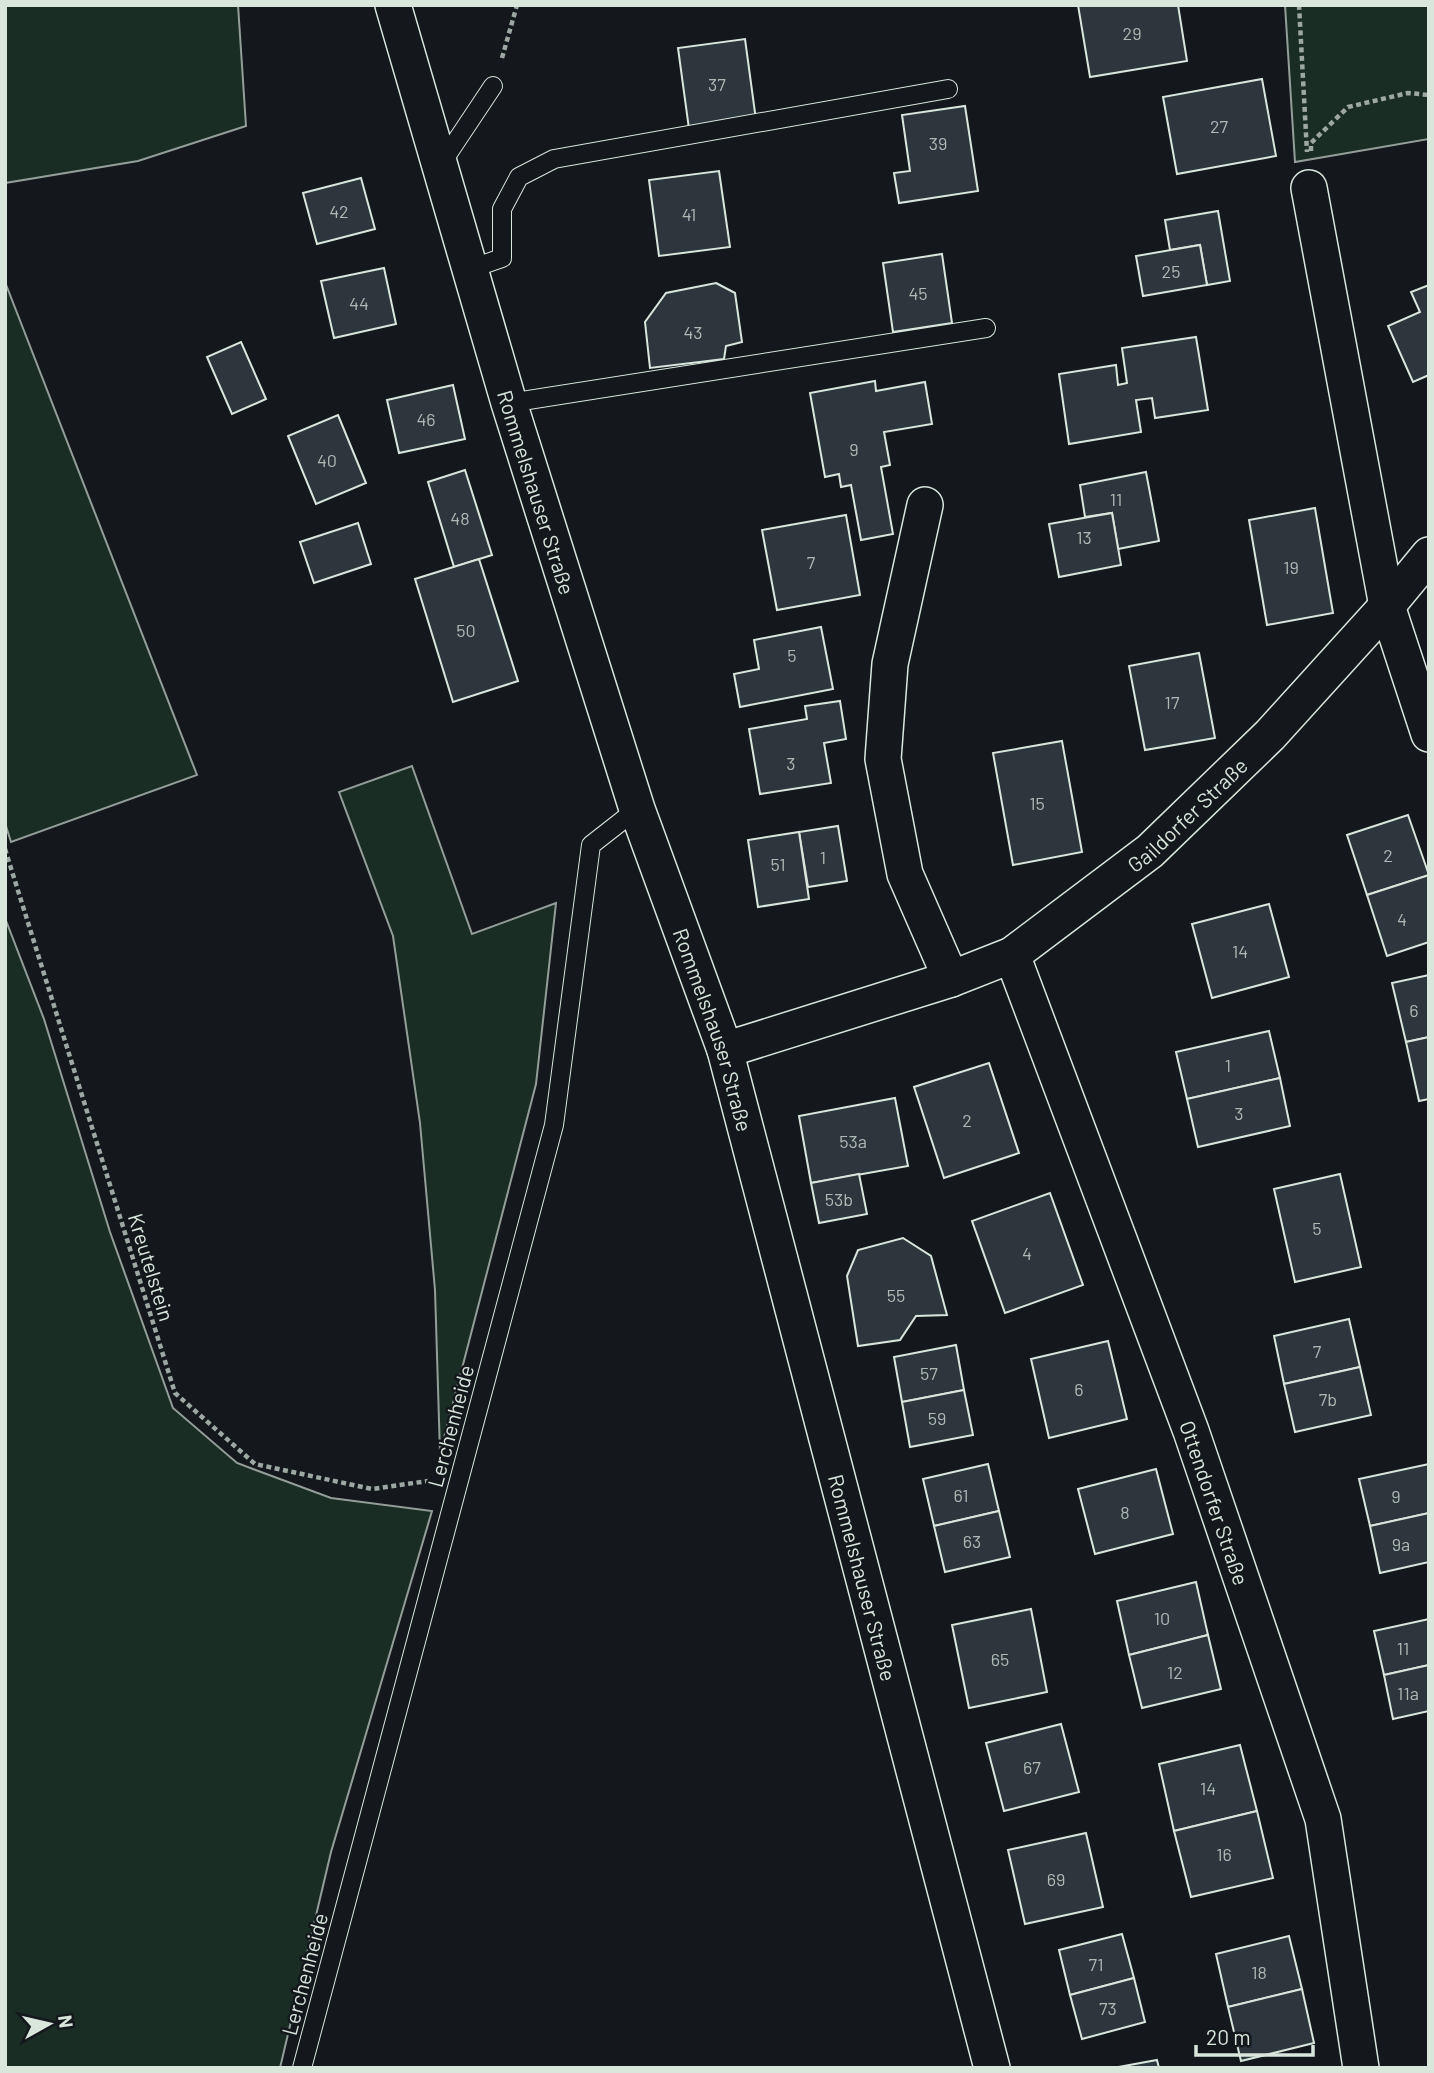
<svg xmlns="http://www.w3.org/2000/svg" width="1434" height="2073" viewBox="0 0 1434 2073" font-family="Barlow,sans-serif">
	<rect width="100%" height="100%" fill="#14181c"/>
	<g fill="#1a2d24" stroke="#939e99" stroke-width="2">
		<path d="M5,5H238L246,126L138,161L5,183Z"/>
		<path d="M1285,5H1429V139L1295,162Z"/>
		<path d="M5,282L197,775L11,842L5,823Z"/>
		<path d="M412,766L472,934L556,903L536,1084L440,1453L435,1290L420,1123L393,936L339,792Z"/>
		<path d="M5,918L44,1019L110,1232L173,1408L237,1463L331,1498L432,1511L331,1852L280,2068H5Z"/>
	</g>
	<g fill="#2c363c" stroke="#d8e6dc" stroke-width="2">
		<path d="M1078,5H1178L1187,61L1090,77Z"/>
		<path d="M745,39L756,120L689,129L678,48Z"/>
		<path d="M1262,79L1276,156L1177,174L1163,97Z"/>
		<path d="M965,106L978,191L899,203L894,173L910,171L902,115Z"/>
		<path d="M719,171L730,247L659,256L649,180Z"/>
		<path d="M361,178L375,229L317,244L303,193Z"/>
		<path d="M1218,211L1230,281L1207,285L1200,245L1170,250L1165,220Z"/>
		<path d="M1200,245L1207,285L1143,296L1136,256Z"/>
		<path d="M942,254L952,323L893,332L883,263Z"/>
		<path d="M384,268L396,324L334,338L321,281Z"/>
		<path d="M716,283L735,293L742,342L726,346L724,359L650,368L645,322L666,293Z"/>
		<path d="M1429,285V375L1413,382L1388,326L1420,312L1411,292Z"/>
		<path d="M1196,337L1208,410L1155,418L1152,398L1136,400L1141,432L1069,444L1059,374L1116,365L1118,385L1127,383L1122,348Z"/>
		<path d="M241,342L266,399L232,414L207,357Z"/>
		<path d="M875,381L876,391L925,382L932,424L884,432L890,465L881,467L893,534L861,540L851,485L841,487L839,474L825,477L810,393Z"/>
		<path d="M453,385L465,439L399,453L387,400Z"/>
		<path d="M338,415L366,483L316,504L288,436Z"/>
		<path d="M465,470L492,555L454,567L428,482Z"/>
		<path d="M1146,472L1159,541L1118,549L1112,513L1085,517L1080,485Z"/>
		<path d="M1315,508L1333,613L1267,625L1249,520Z"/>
		<path d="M1112,513L1121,565L1059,577L1049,524Z"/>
		<path d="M846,515L860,595L777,610L762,530Z"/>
		<path d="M358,523L371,564L314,583L300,542Z"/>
		<path d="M479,559L518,681L453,702L415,579Z"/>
		<path d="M821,627L833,689L740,707L734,674L759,669L754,640Z"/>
		<path d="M1199,653L1215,738L1145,750L1129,666Z"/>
		<path d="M840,701L846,739L824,743L831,783L760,794L749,729L807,719L805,706Z"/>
		<path d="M1062,741L1082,852L1013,865L993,753Z"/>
		<path d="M1408,815L1429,875L1367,895L1347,835Z"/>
		<path d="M838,826L847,881L808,887L799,832Z"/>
		<path d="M799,832L809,899L758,907L748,840Z"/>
		<path d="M1429,875V942L1387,956L1367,895Z"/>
		<path d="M1269,904L1289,977L1212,998L1192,924Z"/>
		<path d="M1429,975V1037L1406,1042L1392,983Z"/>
		<path d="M1269,1031L1280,1078L1187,1099L1176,1052Z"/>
		<path d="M1429,1037V1099L1419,1101L1406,1042Z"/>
		<path d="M989,1063L1019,1153L944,1178L914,1087Z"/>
		<path d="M1280,1078L1290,1126L1198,1147L1187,1099Z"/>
		<path d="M895,1098L908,1166L811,1183L799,1116Z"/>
		<path d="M859,1174L867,1214L819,1223L811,1183Z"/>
		<path d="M1340,1174L1361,1267L1295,1282L1274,1189Z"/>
		<path d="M1050,1193L1083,1285L1005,1313L972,1221Z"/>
		<path d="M903,1238L931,1256L947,1315L916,1316L900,1340L858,1346L847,1276L858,1250Z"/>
		<path d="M1349,1319L1360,1367L1284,1384L1274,1336Z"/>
		<path d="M1108,1341L1127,1419L1049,1438L1031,1359Z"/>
		<path d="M956,1345L964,1390L902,1402L894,1357Z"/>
		<path d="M1360,1367L1371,1415L1295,1432L1284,1384Z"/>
		<path d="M964,1390L973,1435L910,1447L902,1402Z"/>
		<path d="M988,1464L999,1511L934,1526L923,1479Z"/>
		<path d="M1429,1464V1513L1370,1526L1359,1479Z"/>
		<path d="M1156,1469L1173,1534L1095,1554L1078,1489Z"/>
		<path d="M999,1511L1010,1557L945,1572L934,1526Z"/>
		<path d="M1429,1513V1562L1380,1573L1370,1526Z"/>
		<path d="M1196,1582L1208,1635L1129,1655L1117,1601Z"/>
		<path d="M1031,1609L1047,1692L969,1708L952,1625Z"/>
		<path d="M1429,1619V1665L1384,1675L1374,1631Z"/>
		<path d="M1208,1635L1221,1689L1142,1708L1129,1655Z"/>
		<path d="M1429,1665V1711L1393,1719L1384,1675Z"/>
		<path d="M1061,1724L1079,1792L1004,1811L986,1743Z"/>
		<path d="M1240,1745L1257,1811L1174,1831L1159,1764Z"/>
		<path d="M1257,1811L1273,1878L1191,1897L1174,1831Z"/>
		<path d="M1086,1833L1103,1907L1025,1924L1008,1850Z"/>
		<path d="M1122,1934L1134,1978L1070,1995L1059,1950Z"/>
		<path d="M1289,1936L1302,1989L1228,2007L1216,1954Z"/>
		<path d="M1134,1978L1145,2022L1082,2039L1070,1995Z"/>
		<path d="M1302,1989L1314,2043L1241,2061L1228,2007Z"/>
		<path d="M1157,2060L1159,2068H1113Z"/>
	</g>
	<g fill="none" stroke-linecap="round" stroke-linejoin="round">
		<defs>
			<g id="service">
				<path d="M441,164L493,86"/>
				<path d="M470,269L502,258V209L519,177L554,159L948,89"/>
				<path d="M509,403L986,328"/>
				<path d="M302,2068L554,1125L591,845L637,809"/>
			</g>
			<g id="minor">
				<path id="s1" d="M393,5L509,403L637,809L725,1050L992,2068"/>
				<path d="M1309,188L1387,606L1429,734"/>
				<path d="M925,505L890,664L883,759L905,874L951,979"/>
				<path id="s2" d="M1012,955L1191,1431L1323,1819L1361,2068"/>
				<path id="s3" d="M725,1050L951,979L1012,955L1150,851L1270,735L1387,606L1429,555"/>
			</g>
		</defs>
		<use href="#service" stroke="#d8e6dc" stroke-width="20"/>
		<use href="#minor" stroke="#d8e6dc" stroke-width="38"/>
		<g stroke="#9da8a2" stroke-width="4.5" stroke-dasharray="5 3.5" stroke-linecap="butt">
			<path d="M1299,5L1307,152"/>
			<path d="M502,58L517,5"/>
			<path d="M1311,151V143L1348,107L1408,93L1429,95"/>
			<path d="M5,849L175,1393L255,1464L372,1489L428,1481"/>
		</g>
		<use href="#service" stroke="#14181c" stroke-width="18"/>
		<use href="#minor" stroke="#14181c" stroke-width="35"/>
	</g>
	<g text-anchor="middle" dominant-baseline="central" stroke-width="5" stroke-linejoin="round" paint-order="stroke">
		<g font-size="18" fill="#adbab4">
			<text x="1132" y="33">29</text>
			<text x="717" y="84">37</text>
			<text x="1219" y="126">27</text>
			<text x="938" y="143">39</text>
			<text x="339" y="211">42</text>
			<text x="689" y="214">41</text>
			<text x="1171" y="271">25</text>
			<text x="918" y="293">45</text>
			<text x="359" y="303">44</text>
			<text x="693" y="332">43</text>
			<text x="426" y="419">46</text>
			<text x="854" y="449">9</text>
			<text x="327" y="460">40</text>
			<text x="1116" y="499">11</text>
			<text x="460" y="518">48</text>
			<text x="1084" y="537">13</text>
			<text x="811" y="562">7</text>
			<text x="1291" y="567">19</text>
			<text x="466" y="630">50</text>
			<text x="792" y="655">5</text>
			<text x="1172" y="702">17</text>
			<text x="791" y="763">3</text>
			<text x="1037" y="803">15</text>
			<text x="1388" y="855">2</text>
			<text x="823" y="857">1</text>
			<text x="778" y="864">51</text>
			<text x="1402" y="919">4</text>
			<text x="1240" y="951">14</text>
			<text x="1414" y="1010">6</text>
			<text x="1228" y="1065">1</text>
			<text x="1239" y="1113">3</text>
			<text x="967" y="1120">2</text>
			<text x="853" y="1141">53a</text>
			<text x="839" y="1199">53b</text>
			<text x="1317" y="1228">5</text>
			<text x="1027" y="1253">4</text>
			<text x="896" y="1295">55</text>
			<text x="1317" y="1351">7</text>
			<text x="929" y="1373">57</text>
			<text x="1079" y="1389">6</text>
			<text x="1328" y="1399">7b</text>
			<text x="937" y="1418">59</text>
			<text x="961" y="1495">61</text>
			<text x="1396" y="1496">9</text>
			<text x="1125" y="1512">8</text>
			<text x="972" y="1541">63</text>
			<text x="1401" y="1544">9a</text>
			<text x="1162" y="1618">10</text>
			<text x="1403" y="1648">11</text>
			<text x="1000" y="1659">65</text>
			<text x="1175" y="1672">12</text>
			<text x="1408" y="1693">11a</text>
			<text x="1032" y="1767">67</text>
			<text x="1208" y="1788">14</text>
			<text x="1224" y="1854">16</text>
			<text x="1056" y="1879">69</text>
			<text x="1096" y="1964">71</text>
			<text x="1259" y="1972">18</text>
			<text x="1108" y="2008">73</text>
		</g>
		<g font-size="21" fill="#d8e6dc" stroke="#14181c">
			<text stroke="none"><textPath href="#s1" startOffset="508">Rommelshauser Straße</textPath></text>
			<text stroke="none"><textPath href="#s3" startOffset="527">Gaildorfer Straße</textPath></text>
			<text stroke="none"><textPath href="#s1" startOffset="1074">Rommelshauser Straße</textPath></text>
			<text transform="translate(152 1267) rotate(73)">Kreutelstein</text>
			<text transform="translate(450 1426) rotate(-75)">Lerchenheide</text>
			<text stroke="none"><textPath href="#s2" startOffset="584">Ottendorfer Straße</textPath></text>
			<text stroke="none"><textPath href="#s1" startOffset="1642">Rommelshauser Straße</textPath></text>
			<text transform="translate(304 1974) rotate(-75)">Lerchenheide</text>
		</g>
	</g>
	<rect width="1434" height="2073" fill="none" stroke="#d8e6dc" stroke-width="14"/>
	<g transform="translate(49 2024) rotate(82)" stroke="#14181c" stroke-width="5" paint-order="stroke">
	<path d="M0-5L12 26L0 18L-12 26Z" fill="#d8e6dc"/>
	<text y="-10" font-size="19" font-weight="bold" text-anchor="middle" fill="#d8e6dc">N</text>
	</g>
	<path d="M1196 2045v10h117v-10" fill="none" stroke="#d8e6dc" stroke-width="3.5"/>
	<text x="1206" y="2045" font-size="21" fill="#d8e6dc" stroke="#14181c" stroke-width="5" paint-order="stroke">20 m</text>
</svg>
